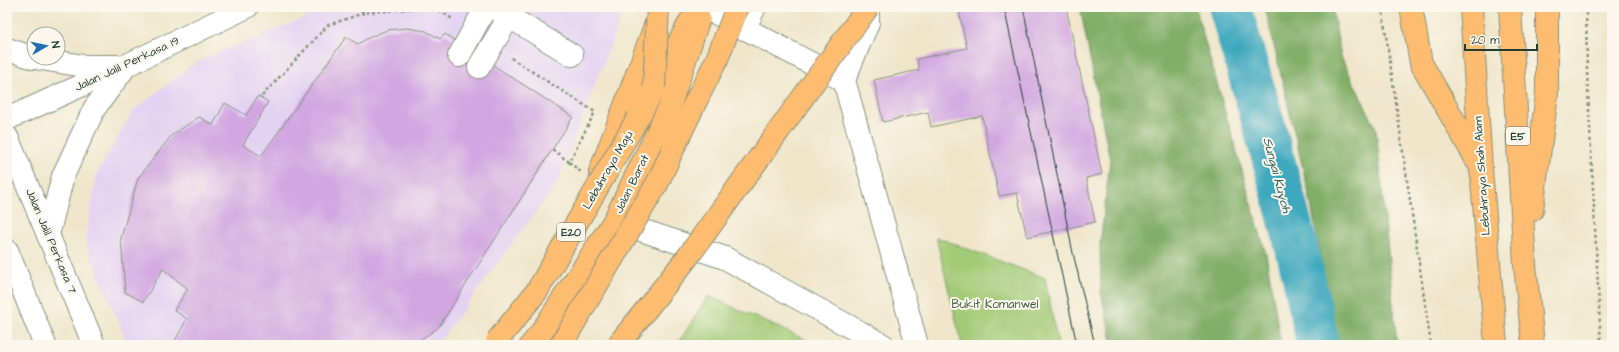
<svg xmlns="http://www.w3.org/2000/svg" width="1619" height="352" viewBox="0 0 1619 352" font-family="'Architects Daughter',sans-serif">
	<rect width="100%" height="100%" fill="#fbf7ec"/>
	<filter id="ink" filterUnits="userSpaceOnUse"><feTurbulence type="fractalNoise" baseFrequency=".025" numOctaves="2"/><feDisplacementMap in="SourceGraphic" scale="8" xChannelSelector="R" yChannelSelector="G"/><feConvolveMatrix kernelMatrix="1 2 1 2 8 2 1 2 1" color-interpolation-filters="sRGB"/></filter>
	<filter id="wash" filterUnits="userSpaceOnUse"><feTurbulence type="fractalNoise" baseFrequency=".012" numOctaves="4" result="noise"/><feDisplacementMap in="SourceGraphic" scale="16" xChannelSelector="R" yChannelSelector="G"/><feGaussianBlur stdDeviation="0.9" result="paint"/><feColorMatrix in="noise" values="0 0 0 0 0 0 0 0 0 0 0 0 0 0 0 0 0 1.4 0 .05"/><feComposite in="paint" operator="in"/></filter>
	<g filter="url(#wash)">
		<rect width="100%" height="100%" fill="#efe6ca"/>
		<path fill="#e3d3f2" d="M332,7H625L558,182L437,345H128L85,242L97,173L133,111L198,61Z"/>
		<g fill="#a3cb77" stroke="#618456">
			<path d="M936,237L1045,278L1058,345H962Z"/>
			<path d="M708,296L817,345H677Z"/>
		</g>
		<g fill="#82af68" stroke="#50764e">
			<path d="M1080,7H1195L1266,254L1281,345H1113L1101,292L1100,245L1110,160Z"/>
			<path d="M1265,7H1332L1341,57L1376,128L1397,345H1337L1310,199Z"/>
		</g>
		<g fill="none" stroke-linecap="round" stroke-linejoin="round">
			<path stroke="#3ea8be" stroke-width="43" d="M1230,7C1262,119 1296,231 1318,345"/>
		</g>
		<g id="blocks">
			<g fill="#d2a7e1">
				<path d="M958,7H1066L1102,174L1086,178L1095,222L1027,237L1017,193L999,196L982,116L931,127L928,112L883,122L874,80L919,70L917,59L967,48Z"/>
				<path d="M407,28L426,31L440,39L445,34L573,117L438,328L412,345H177L176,339L187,319L174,310L188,289L163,269L143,302L125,292L121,238L138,178L172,135L199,117L213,125L225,103L246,115L258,96L268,102L243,145L261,156L346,37L358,44L370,37L387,30Z"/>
			</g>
		</g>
	</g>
	<g filter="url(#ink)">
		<use href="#blocks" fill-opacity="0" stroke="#87927f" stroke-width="1"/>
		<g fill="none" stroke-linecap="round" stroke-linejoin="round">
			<defs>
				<g id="minor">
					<path d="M493,7L572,55"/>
					<path d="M704,7L839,78"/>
					<path d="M868,7V23L844,80L917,345"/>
					<path d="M744,29L755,7"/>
					<path d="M7,49L34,58"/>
					<path d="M459,56L486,7"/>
					<path d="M35,58L84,66H117"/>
					<path d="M479,67L509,17"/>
					<path d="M7,119L127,65L247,7"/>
					<path d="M7,137L94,345"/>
					<path d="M614,221L725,258L883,345"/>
					<path d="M48,235L63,176L94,109L126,66"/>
					<path d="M7,250L45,345"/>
				</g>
				<g id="major">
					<path d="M600,172L655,26"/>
					<path d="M531,345L540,334L614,221L669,108L699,18"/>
				</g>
				<g id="highway">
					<path d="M1411,7L1421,63L1479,164"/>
					<path d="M1471,7L1481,169L1496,345"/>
					<path d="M1510,7L1525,265L1533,345"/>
					<path d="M638,118L698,7"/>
					<path d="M673,149L695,103"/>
					<path d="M1532,210L1547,94V7"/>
				</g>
			</defs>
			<use href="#minor" stroke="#87927f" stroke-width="24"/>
			<use href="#major" stroke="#87927f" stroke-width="24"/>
			<use href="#highway" stroke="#87927f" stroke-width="24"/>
			<g stroke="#87927f" stroke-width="2.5" stroke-dasharray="3 3" stroke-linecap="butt">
				<path d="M356,7L364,13L430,7"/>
				<path d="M434,7L454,20"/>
				<path d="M1382,7L1431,345"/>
				<path d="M1586,7L1587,71L1601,345"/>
				<path d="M511,58L595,112L569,162L552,149"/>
				<path d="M12,74V91"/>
				<path d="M262,96L328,25L364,13"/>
			</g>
			<use href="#minor" stroke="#fff" stroke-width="22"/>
			<use href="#major" stroke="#fdbc70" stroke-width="22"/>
			<use href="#highway" stroke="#fdbc70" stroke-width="22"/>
			<g stroke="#1f3d34" stroke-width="1">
				<path d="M1004,7L1077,345"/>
				<path d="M1023,7L1073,253L1095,345"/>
			</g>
			<defs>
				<g id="highway-bridge">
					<path d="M654,87L658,7"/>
					<path d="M695,103L717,59L737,7"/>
					<path d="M497,341L537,291L638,118"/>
					<path d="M561,345L658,182L673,149"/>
					<path d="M618,345L687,258L868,7"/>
				</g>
			</defs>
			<use href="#highway-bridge" stroke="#87927f" stroke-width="24" stroke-linecap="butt"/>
			<path stroke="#87927f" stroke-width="2.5" stroke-dasharray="3 3" stroke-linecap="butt" d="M569,162L581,172"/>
			<use href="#highway-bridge" stroke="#fdbc70" stroke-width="22"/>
		</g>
	</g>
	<g text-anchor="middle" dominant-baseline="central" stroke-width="4" stroke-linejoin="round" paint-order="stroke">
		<g fill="#fbf7ec" stroke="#61756b" stroke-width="1">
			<rect x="1506" y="127" width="24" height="18" rx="3"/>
			<rect x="557" y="223" width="28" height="18" rx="3"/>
		</g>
		<g font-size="11" font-weight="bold" fill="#1f3d34">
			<text x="1518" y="136">E5</text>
			<text x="571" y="232">E20</text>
		</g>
		<g font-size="12" fill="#1f3d34" stroke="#fbf7ec">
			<text transform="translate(127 64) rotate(-25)">Jalan Jalil Perkasa 19</text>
			<text transform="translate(608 170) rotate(-60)">Lebuhraya Maju</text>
			<text transform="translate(1482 176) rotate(-94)">Lebuhraya Shah Alam</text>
			<text transform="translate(632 184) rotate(-64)">Jalan Barat</text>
			<text transform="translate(51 241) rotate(67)">Jalan Jalil Perkasa 7</text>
		</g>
		<g font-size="12" fill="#406045" stroke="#fbf7ec">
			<text x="995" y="304">Bukit Komanwel</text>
		</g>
		<g font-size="13" font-style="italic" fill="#285d5d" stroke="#fbf7ec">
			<text transform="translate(1277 175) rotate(75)">Sungai Kuyoh</text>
		</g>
	</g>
	<rect width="1619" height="352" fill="none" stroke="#fbf7ec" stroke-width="24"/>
	<g transform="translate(46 46) rotate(81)"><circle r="19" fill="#fbf7ec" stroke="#a3ada2"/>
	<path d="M0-3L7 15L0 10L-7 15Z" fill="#1f6fb2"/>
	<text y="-6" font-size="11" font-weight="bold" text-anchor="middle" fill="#1f3d34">N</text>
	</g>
	<path d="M1465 44v6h72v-6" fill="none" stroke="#1f3d34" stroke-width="2"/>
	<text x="1471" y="44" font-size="12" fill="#1f3d34" stroke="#fbf7ec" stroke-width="3" paint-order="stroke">20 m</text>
</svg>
